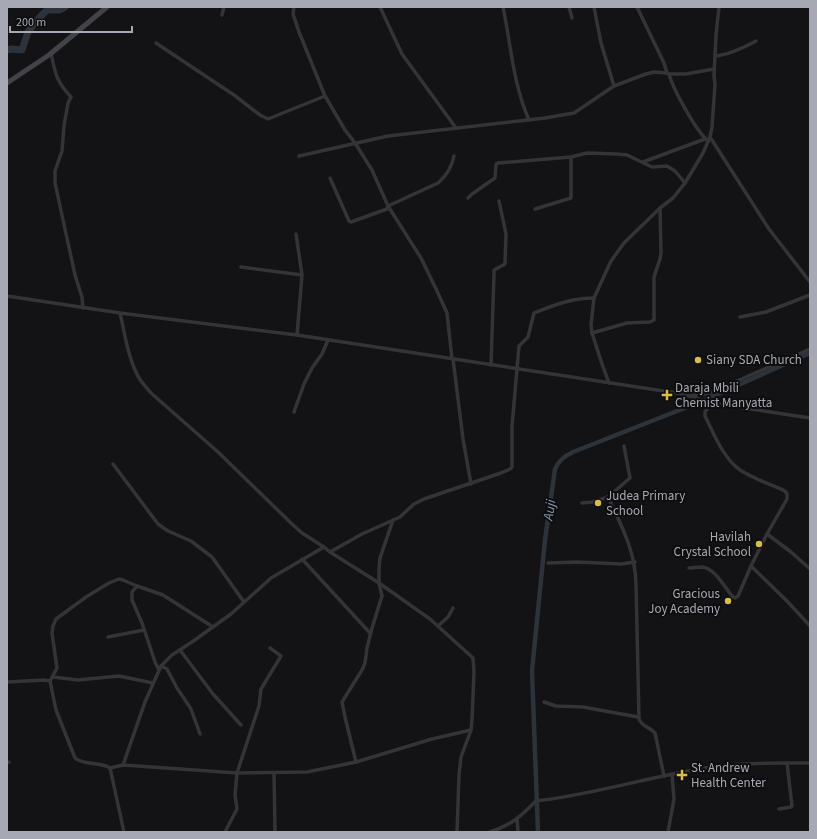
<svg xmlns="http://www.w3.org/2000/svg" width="817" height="839" viewBox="0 0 817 839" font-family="'Source Sans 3',sans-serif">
	<rect width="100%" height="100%" fill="#131214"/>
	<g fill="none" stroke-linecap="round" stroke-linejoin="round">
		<path stroke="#2d333b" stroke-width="4.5" d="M538,832L532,671L545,540L555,469C559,460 565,456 573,452L700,402L810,353"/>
		<path stroke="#2d333b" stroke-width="7" d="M7,50L11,49L22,50L28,32L40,17L47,10H59L65,7"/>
		<g stroke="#343438" stroke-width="3.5">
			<path d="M294,7L293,14L299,32L325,96L345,130L355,143L372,170L388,206L421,258L437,291L447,313L452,359"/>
			<path d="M380,7L402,54L456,128"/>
			<path d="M503,7C511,45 513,84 529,120"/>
			<path d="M569,7L572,18"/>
			<path d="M594,7L601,43L614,86"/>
			<path d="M637,7L664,63L667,73L669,74H686L714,69"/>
			<path d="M222,15L224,7"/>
			<path d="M156,43L234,95L260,115L268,119L325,96"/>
			<path d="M51,53C55,73 56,81 71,97L68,103L64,126L62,151L55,171V183L75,275L82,297L83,308"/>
			<path d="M715,56C729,55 743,48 756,41"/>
			<path d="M669,74C673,89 696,131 708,141"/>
			<path d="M710,137L769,229L810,282"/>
			<path d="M299,156L388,136L545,118L574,113L614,86L646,74L654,72L667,73"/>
			<path d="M643,162L705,139"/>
			<path d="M330,178L349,221L351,222L387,209L388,206L438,183C446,176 452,167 454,156"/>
			<path d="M468,198L472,194L495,178L496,164L498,163L571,157L587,153L617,154L627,155L652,167L667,166L675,171L685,183"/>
			<path d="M535,209L571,198V157"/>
			<path d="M296,234L302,275L297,335"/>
			<path d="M241,267L302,275"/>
			<path d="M7,296L120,313L297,335L683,394L711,403L810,418"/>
			<path d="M120,313C125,334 128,359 139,378C142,383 147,388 151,393L218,452L292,524L302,533L324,547"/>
			<path d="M740,317L766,312L810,295"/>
			<path d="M592,333L627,323L650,322L654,320V277L660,259L661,253L660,208"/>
			<path d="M453,359L463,439L471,484"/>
			<path d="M491,365L494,274V270L505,264L506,234L499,201"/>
			<path d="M609,383L602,364L592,333L591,325L594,298L611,261L624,243L660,208L673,198L685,183L703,153L710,137L712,127L715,84L714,76L716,35L719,7"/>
			<path d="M688,395L706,394L712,392L810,349"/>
			<path d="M711,403L705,412V416C714,434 723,458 740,470C754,479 770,484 785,491L787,494V499L767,534L751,566L787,601L810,626"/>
			<path d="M294,412L304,384L312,368L322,354L328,340"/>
			<path d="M113,464L158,524L168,531L191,541L212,557L244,602"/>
			<path d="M608,497L630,478L624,446"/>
			<path d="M582,503L593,502L608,497C622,527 635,550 636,584L639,719C642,727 650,727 655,733L664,776"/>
			<path d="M767,534L791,552L810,569"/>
			<path d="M330,552L379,583L430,619L473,658L474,672L472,720L471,730L461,757L459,775L457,832"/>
			<path d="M302,559L370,633"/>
			<path d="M548,563L577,562L621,564L635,562"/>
			<path d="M689,568C693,568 698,567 702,567C715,568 725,588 733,597L735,598L738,596L751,566"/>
			<path d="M438,626L448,617L453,608"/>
			<path d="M108,637L144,630"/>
			<path d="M180,650L213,694L241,725"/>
			<path d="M161,666L167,669L177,688L191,709L200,734"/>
			<path d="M159,670L155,662L142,623L132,600V592L137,586L163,595L213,627"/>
			<path d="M53,677L78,680L119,676L153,683"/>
			<path d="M50,681L57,668L52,633L53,626L56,619L86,597L109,583L119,579L123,580L137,586"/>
			<path d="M7,682L44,680L50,681L56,710L75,758C85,766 100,761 110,768L124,832"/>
			<path d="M544,702L556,706L583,707L638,717"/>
			<path d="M356,762L345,717L342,702L362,670L365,663L367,648L372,628L382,596L379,583V569L380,558L393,520"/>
			<path d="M7,763L9,762"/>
			<path d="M123,765L145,702L161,666L172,655L192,642L231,614L271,578L324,547L330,552L362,534L400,517L414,504L424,499L501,473L510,469L512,467V426L519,346L528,337L534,313C554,305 572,298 594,298"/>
			<path d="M110,768L123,765L237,773L307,772L356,762L432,739L471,730"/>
			<path d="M274,773L275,832"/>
			<path d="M779,809L791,807L792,806L787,763"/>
			<path d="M517,819L518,832"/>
			<path d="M225,832L237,809L235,795L237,773L259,706L261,689L281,656L270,648"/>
			<path d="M490,832C513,824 520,817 536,801C598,794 657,774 719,766C749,762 780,763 810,763"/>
			<path d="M668,832L674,799L672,774"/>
		</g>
		<path stroke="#424348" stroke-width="5" d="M7,83L49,55L107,7"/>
	</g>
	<g fill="#dabd44" stroke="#0e0e0f" stroke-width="1.5">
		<circle cx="698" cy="360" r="4"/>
		<path d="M665 389h4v4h4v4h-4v4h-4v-4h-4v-4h4z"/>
		<circle cx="598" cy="503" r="4"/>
		<circle cx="759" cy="544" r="4"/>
		<circle cx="728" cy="601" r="4"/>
		<path d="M680 769h4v4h4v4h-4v4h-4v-4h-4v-4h4z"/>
	</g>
	<g text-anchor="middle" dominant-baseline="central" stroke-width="4" stroke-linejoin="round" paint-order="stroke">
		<g font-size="13" fill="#a6a8b3" stroke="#0e0e0f" text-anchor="start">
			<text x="706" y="360">Siany SDA Church</text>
			<text x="675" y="388">Daraja Mbili<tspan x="675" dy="15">Chemist Manyatta</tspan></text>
			<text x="606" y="496">Judea Primary<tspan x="606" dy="15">School</tspan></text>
			<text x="751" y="537" text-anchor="end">Havilah<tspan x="751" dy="15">Crystal School</tspan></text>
			<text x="720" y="594" text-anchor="end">Gracious<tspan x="720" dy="15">Joy Academy</tspan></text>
			<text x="691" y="768">St. Andrew<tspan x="691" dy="15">Health Center</tspan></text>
		</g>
		<g font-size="14" font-style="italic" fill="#8091aa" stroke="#0e0e0f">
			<text transform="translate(550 510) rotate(-81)">Auji</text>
		</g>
	</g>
	<rect width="817" height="839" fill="none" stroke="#a6a8b3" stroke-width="16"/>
	<path d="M10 26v6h122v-6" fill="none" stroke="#a6a8b3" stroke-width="2"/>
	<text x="16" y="26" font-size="12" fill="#a6a8b3" stroke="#0e0e0f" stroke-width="3" paint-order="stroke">200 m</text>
</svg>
